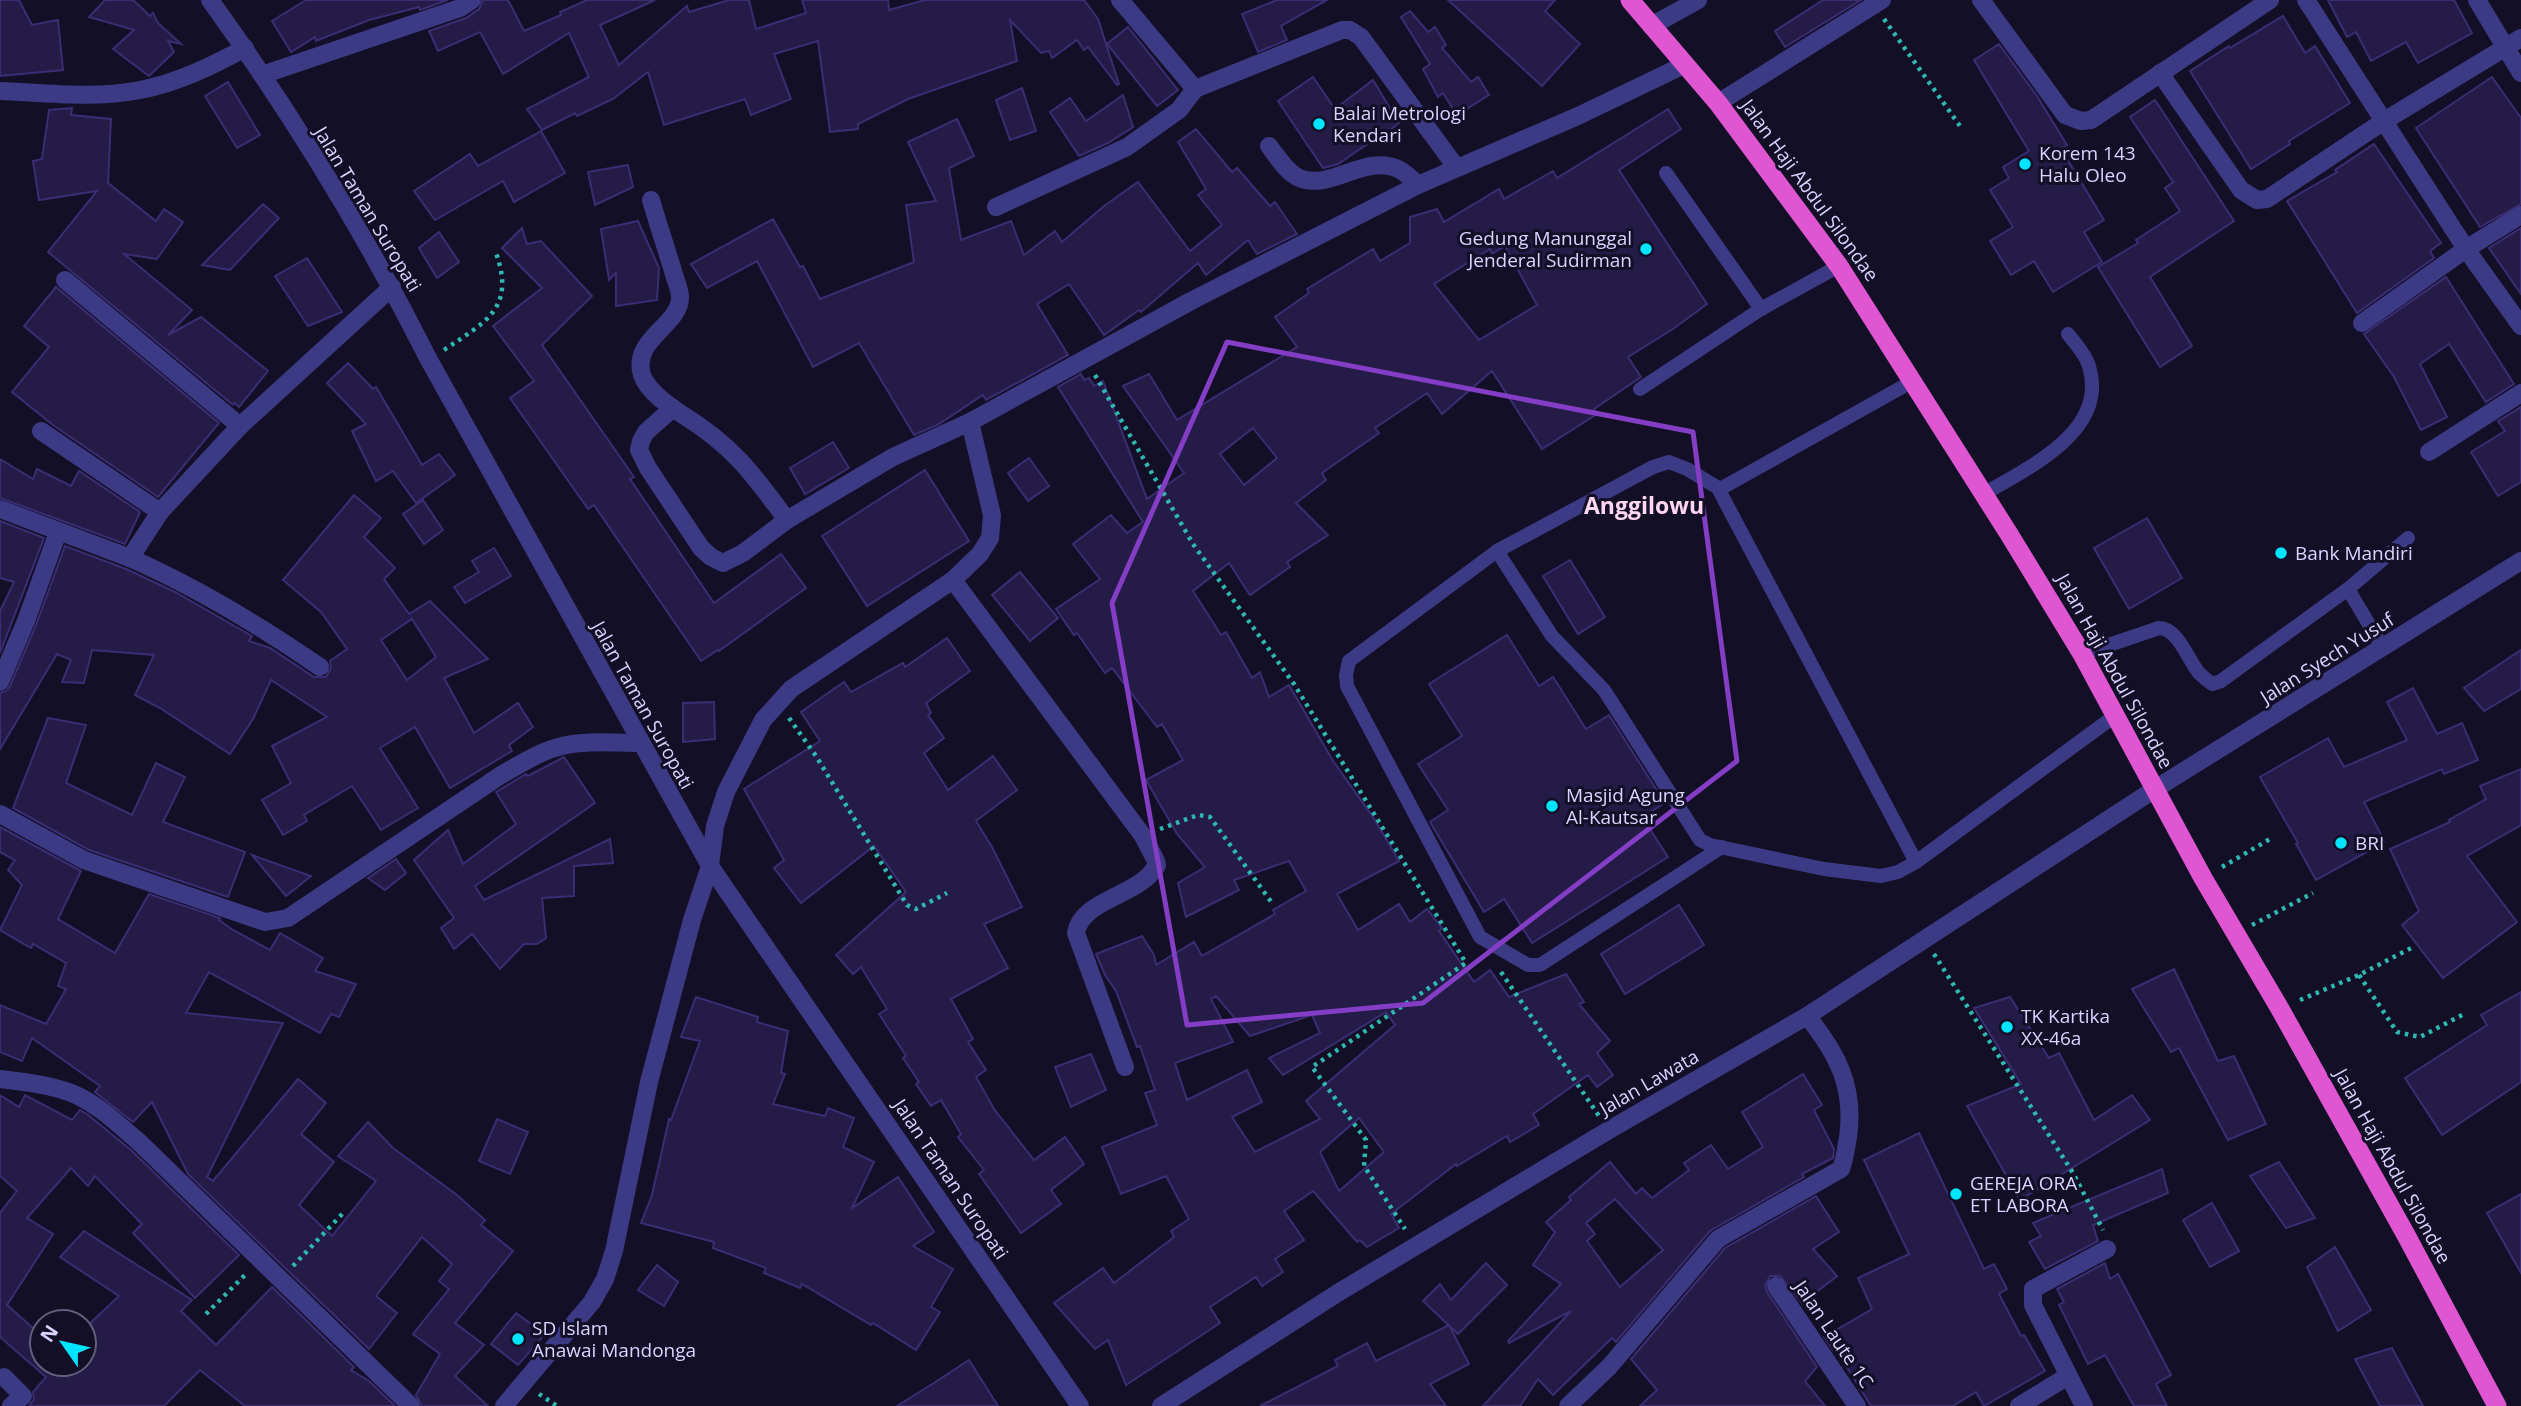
<svg xmlns="http://www.w3.org/2000/svg" width="2521" height="1406" viewBox="0 0 2521 1406" font-family="'Open Sans',sans-serif">
	<rect width="100%" height="100%" fill="#130f26"/>
	<g fill="#241b47" stroke="#3b2d73" stroke-width="2" fill-rule="evenodd">
		<path d="M0,0H19L32,25L58,20L63,70L0,76Z"/>
		<path d="M105,0H133L150,16L153,13L158,23L181,44L168,41L174,52L149,76L113,49L134,30L89,17Z"/>
		<path d="M306,0H448L420,10L419,7L369,20L316,41L315,37L291,52L272,21Z"/>
		<path d="M483,0H508L524,31L561,15L560,12L587,0H655L600,25L619,65L687,6L689,12L729,0H749L756,29L806,13L802,0H888L889,10L925,0H1084L1098,19L1119,84L1117,85L1088,47L1084,50L1077,40L1052,58L1049,51L1041,53L1010,20L1017,61L908,99L858,124V129L830,132L818,41L774,54L791,99L751,115L745,99L664,125L648,72L613,99L577,116L575,113L542,130L527,109L589,77L569,33L503,74L480,32L438,51L429,31L466,18L479,9Z"/>
		<path d="M1277,0H1327L1281,26L1287,40L1258,52L1242,14Z"/>
		<path d="M1448,0H1555L1545,11L1580,44L1542,86Z"/>
		<path d="M1823,0H1861L1785,47L1775,31Z"/>
		<path d="M2328,0H2454L2472,33L2418,63L2406,42L2371,61L2356,32L2347,37Z"/>
		<path d="M1410,11L1428,32L1435,27L1446,45L1442,48L1471,82L1478,77L1489,95L1457,115L1443,93L1438,97L1423,69L1430,64L1401,17Z"/>
		<path d="M2283,16L2305,53L2315,46L2350,103L2289,141L2290,144L2251,169L2190,71L2229,46L2230,48Z"/>
		<path d="M1128,27L1178,90L1157,106L1107,44Z"/>
		<path d="M1999,44L2037,96L2067,145L2061,149L2104,220L2084,232L2102,262L2053,292L2034,261L2011,275L1990,241L2013,227L1990,190L2009,178L2003,167L2029,151L1974,60Z"/>
		<path d="M1313,77L1335,109L1373,80L1399,123L1373,143L1372,141L1338,164L1323,168L1278,101Z"/>
		<path d="M2492,77L2521,118V204L2480,227L2416,128Z"/>
		<path d="M228,82L260,135L237,148L205,96Z"/>
		<path d="M1022,88L1036,131L1010,140L996,100Z"/>
		<path d="M1123,95L1133,127L1108,143L1079,156L1050,112L1070,98L1086,121Z"/>
		<path d="M2155,100L2234,221L2150,277L2192,346L2160,367L2098,267L2138,243L2136,240L2180,211L2165,188L2173,182L2130,117Z"/>
		<path d="M72,108L71,115L111,119L108,183L156,221L164,209L183,222L157,259L124,254L192,310L168,335L201,317L268,371L239,407L235,403L233,405L48,252L97,191L39,200L33,161L42,159L49,110Z"/>
		<path d="M1668,109L1681,129L1619,170L1707,304L1673,329L1628,357L1641,377L1594,409L1597,414L1542,449L1492,371L1442,414L1427,393L1375,428L1379,433L1322,473L1326,480L1296,503L1328,535L1287,562L1290,567L1250,595L1229,563L1193,591L1221,635L1226,632L1252,678L1260,672L1269,697L1289,685L1333,761L1373,817L1399,861L1337,894L1358,930L1399,904L1410,922L1427,909L1442,928L1439,931L1474,982L1490,970L1509,997L1566,974L1584,1002L1579,1004L1610,1041L1597,1053L1613,1075L1597,1087L1588,1075L1533,1114L1539,1125L1510,1142L1507,1136L1457,1166L1456,1164L1391,1214L1399,1228L1367,1247L1360,1240L1357,1242L1313,1191L1284,1211L1304,1240L1275,1259L1283,1272L1262,1286L1256,1277L1210,1307L1220,1323L1126,1385L1108,1340L1095,1349L1054,1303L1103,1268L1114,1283L1174,1237L1171,1231L1189,1219L1166,1176L1121,1194L1102,1147L1157,1125L1145,1093L1155,1090L1140,1046L1137,1047L1116,991L1105,975L1096,954L1142,936L1154,955L1156,965L1194,942L1202,956L1275,914L1273,910L1306,891L1289,861L1234,880L1239,890L1186,917L1178,883L1205,867L1177,834L1146,780L1183,760L1162,724L1157,727L1112,668L1105,673L1077,633L1074,635L1056,609L1100,579L1073,544L1111,515L1127,533L1143,522L1058,387L1081,374L1084,380L1089,378L1094,386L1103,381L1147,499L1184,473L1123,386L1149,374L1177,420L1297,347L1275,317L1309,293L1307,289L1373,249L1380,261L1410,243V217L1437,209L1444,222L1499,189L1504,199L1553,171L1557,178ZM1505,246L1537,305L1479,340L1434,284L1490,249L1492,254ZM1253,428L1277,458L1244,485L1220,454ZM1216,996L1250,1036L1312,1015L1320,1033L1269,1058L1283,1075L1386,1012L1395,1025L1306,1101L1320,1119L1255,1152L1232,1117L1262,1102L1247,1070L1187,1100L1175,1063L1233,1042L1211,999ZM1359,1118L1384,1152L1339,1191L1320,1152Z"/>
		<path d="M957,119L974,156L949,168L961,240L1011,221L1024,255L1055,231L1062,242L1104,206L1138,182L1190,251L1222,225L1198,195L1206,189L1178,142L1196,129L1232,172L1237,168L1270,206L1275,202L1297,234L1257,254L1248,240L1206,275L1198,263L1141,312L1139,310L1104,335L1069,284L1037,304L1068,355L986,400L983,395L939,424L914,435L859,343L813,367L757,261L707,288L691,264L773,219L800,267L803,266L820,299L914,262L906,205L936,201L908,142Z"/>
		<path d="M541,131L565,173L514,202L503,181L435,220L414,191L470,154L478,166Z"/>
		<path d="M2374,144L2441,243L2430,251L2434,258L2357,313L2287,201L2337,172L2335,170Z"/>
		<path d="M628,165L633,187L595,205L588,172Z"/>
		<path d="M263,204L279,218L230,270L202,265Z"/>
		<path d="M638,221L659,268L657,300L616,306V273L609,280L601,229Z"/>
		<path d="M522,228L527,244L541,241L592,296L542,345L634,477L630,479L714,603L781,554L806,588L719,651L718,650L701,661L594,505L588,509L510,398L534,381L493,326L542,288L502,248Z"/>
		<path d="M2521,228V294L2489,248Z"/>
		<path d="M439,232L459,262L437,278L419,248Z"/>
		<path d="M307,258L342,312L308,326L275,276Z"/>
		<path d="M2446,277L2514,384L2486,402L2449,344L2420,364L2447,417L2421,430L2394,377L2364,334Z"/>
		<path d="M56,287L219,423L158,497L53,425L12,392L49,347L24,326Z"/>
		<path d="M348,363L373,389L376,387L422,465L439,454L455,475L416,503L393,471L376,481L352,431L366,424L327,383Z"/>
		<path d="M2521,407V482L2498,496L2471,452L2505,431L2498,421Z"/>
		<path d="M833,442L849,468L805,494L790,468Z"/>
		<path d="M1029,458L1049,486L1028,501L1008,473Z"/>
		<path d="M0,459L33,479L37,469L71,486L79,471L140,512L125,544L0,498Z"/>
		<path d="M925,470L969,541L867,606L822,536Z"/>
		<path d="M354,495L381,518L364,537L395,568L384,579L409,614L430,601L488,659L444,678L474,733L518,703L533,727L509,745L512,751L450,788L415,727L380,748L418,808L381,830L352,786L304,815L307,821L283,835L262,800L291,783L272,746L327,717L271,680L253,719L230,754L160,708L135,695L154,655L92,650L84,683L62,682L71,660L57,654L0,749V693L6,691L10,686L36,625L65,546L126,569L175,592L252,636L249,641L270,648L314,677H326L331,668L330,661L347,649L321,612L283,580ZM412,619L436,657L407,680L381,640Z"/>
		<path d="M423,500L443,530L424,544L403,514Z"/>
		<path d="M2147,518L2182,578L2129,609L2094,548Z"/>
		<path d="M0,521L44,538L0,653V611L14,582L0,578Z"/>
		<path d="M494,548L511,576L465,603L454,587L479,572L472,561Z"/>
		<path d="M1570,560L1605,617L1578,634L1543,576Z"/>
		<path d="M1020,572L1058,618L1030,641L992,595Z"/>
		<path d="M1507,635L1539,686L1553,677L1586,729L1609,715L1665,803L1642,817L1668,857L1532,943L1504,899L1484,912L1430,822L1448,810L1418,764L1462,736L1429,684Z"/>
		<path d="M947,638L970,671L926,703L931,713L928,715L944,738L924,753L948,790L993,756L1017,790L976,821L992,847L1022,907L984,924L1008,968L951,999L973,1039L968,1042L986,1070L976,1077L994,1109L1034,1160L1065,1137L1084,1164L1051,1190L1061,1204L1021,1233L979,1174L984,1170L958,1137L961,1134L941,1100L931,1106L916,1084L919,1082L903,1058L906,1056L879,1014L887,1009L861,967L853,974L836,955L906,892L874,846L801,903L774,868L784,860L744,789L820,741L801,712L844,682L851,692L903,663L905,667Z"/>
		<path d="M2521,650V689L2484,711L2464,688Z"/>
		<path d="M2413,688L2437,734L2462,723L2478,760L2444,774L2442,769L2364,802L2385,842L2316,880L2296,844L2298,843L2260,777L2328,738L2344,767L2407,740L2387,702Z"/>
		<path d="M714,702L715,739L683,742V703Z"/>
		<path d="M48,718L86,725L66,783L132,815L156,763L185,777L163,822L245,852L228,897L89,850L13,808Z"/>
		<path d="M564,757L595,803L475,886L484,900L610,839L613,863L574,866V896L542,898L546,938L537,944H524L500,969L472,934L454,949L441,928L454,918L414,860L448,830L463,864L516,824L496,792L526,774L528,776Z"/>
		<path d="M2521,769V825L2467,856L2517,922L2443,978L2402,925L2419,911L2390,849L2450,822L2449,820L2486,799L2480,786Z"/>
		<path d="M0,827L81,871L58,919L115,953L149,894L220,918L219,920L233,930L270,950L280,933L323,958L315,971L356,984L339,1017L331,1014L320,1033L209,972L186,1013L283,1023L207,1177L213,1181L298,1079L326,1103L301,1134L334,1162L299,1205L332,1236L376,1181L338,1156L368,1122L393,1148L457,1195L485,1220L481,1225L513,1251L455,1323L484,1345L455,1376L488,1406H422L416,1395L440,1354L413,1334L449,1289L439,1281L452,1264L422,1237L376,1296L397,1313L369,1349L188,1174L152,1102L133,1122L95,1092L100,1086L32,1038L22,1061L0,1052V1005L46,1024L66,989L58,986L66,963L33,944L31,948L0,930L22,885L8,870L15,860L0,852Z"/>
		<path d="M252,855L311,876L286,896Z"/>
		<path d="M396,859L406,873L385,890L368,878Z"/>
		<path d="M1679,905L1704,945L1625,994L1601,954Z"/>
		<path d="M2174,969L2218,1061L2234,1056L2266,1124L2228,1140L2179,1048L2171,1052L2132,989Z"/>
		<path d="M2521,992V1082L2442,1135L2405,1078L2487,1025L2481,1015Z"/>
		<path d="M696,997L758,1017L757,1022L788,1031L781,1073L785,1074L773,1104L825,1116L828,1108L854,1118L843,1147L874,1162L852,1208L898,1177L934,1232L913,1246L953,1269L931,1307L940,1312L916,1350L873,1323L871,1325L802,1284L800,1288L764,1273L766,1268L713,1248L714,1242L641,1223L652,1195L669,1119L671,1120L700,1041L681,1037Z"/>
		<path d="M2010,997L2049,1058L2059,1053L2094,1120L2132,1095L2150,1120L2020,1200L1967,1106L2021,1084L1974,1008Z"/>
		<path d="M1091,1054L1106,1090L1071,1107L1055,1067Z"/>
		<path d="M1803,1074L1822,1105L1814,1110L1834,1149L1833,1158L1802,1174L1804,1177L1710,1231L1616,1342L1612,1338L1553,1395L1538,1379L1520,1406H1483L1571,1311L1509,1343L1508,1341L1561,1284L1533,1265L1555,1232L1546,1222L1571,1200L1569,1197L1610,1162L1636,1194L1642,1188L1652,1198L1689,1170L1684,1163L1711,1145L1728,1169L1763,1147L1742,1112ZM1615,1199L1663,1250L1620,1287L1587,1241L1595,1234L1586,1223Z"/>
		<path d="M0,1095L19,1107L25,1095L72,1120L80,1110L87,1114L131,1150L239,1255L195,1298L133,1233L142,1224L95,1176L88,1186L71,1168L27,1218L53,1234L7,1305L42,1336V1364H84V1329L119,1296L60,1257L84,1231L192,1300L181,1311L216,1345L272,1287L354,1367L351,1370L369,1381L395,1406H245L200,1370L164,1406H29L34,1399L33,1392L46,1377L0,1337V1213L17,1191L0,1176Z"/>
		<path d="M497,1119L528,1132L510,1174L479,1161Z"/>
		<path d="M1919,1133L1984,1269L1994,1264L2007,1289L1999,1294L2021,1336L2024,1335L2045,1371L1984,1406L1976,1392L1953,1406H1871L1835,1348L1833,1350L1824,1337L1872,1309L1858,1278L1909,1254L1864,1160Z"/>
		<path d="M2279,1162L2315,1218L2286,1228L2250,1176Z"/>
		<path d="M2162,1169L2168,1193L2093,1225L2098,1241L2045,1269L2029,1242L2041,1236L2033,1223Z"/>
		<path d="M2521,1194V1273L2487,1213Z"/>
		<path d="M1816,1196L1839,1232L1813,1249L1837,1276L1802,1303L1780,1276H1770L1765,1286L1767,1292L1817,1367L1805,1381L1825,1406H1640L1657,1390L1631,1359L1725,1248Z"/>
		<path d="M2212,1203L2239,1251L2210,1267L2183,1220Z"/>
		<path d="M2335,1247L2371,1310L2338,1331L2307,1267Z"/>
		<path d="M1486,1263L1507,1285L1458,1334L1423,1301L1440,1284L1451,1300Z"/>
		<path d="M2105,1263L2110,1279L2118,1274L2171,1375L2156,1384L2167,1406H2134L2105,1355L2088,1364L2059,1305L2064,1302L2057,1289Z"/>
		<path d="M657,1265L678,1282L664,1306L638,1290Z"/>
		<path d="M516,1313L545,1334L518,1365L491,1344Z"/>
		<path d="M1449,1325L1469,1364L1430,1384L1446,1406H1260L1338,1366L1335,1360L1367,1343L1376,1361Z"/>
		<path d="M2392,1348L2423,1406H2380L2355,1359Z"/>
		<path d="M969,1360L998,1406H897L937,1381Z"/>
	</g>
	<g fill="none" stroke-linecap="round" stroke-linejoin="round">
		<g stroke="#2fb8b0" stroke-width="4.5" stroke-dasharray="3.5 5" stroke-linecap="butt">
			<path d="M1884,19L1960,126"/>
			<path d="M444,350C485,322 516,309 496,253"/>
			<path d="M1095,375L1193,544L1294,684L1466,963L1312,1067L1366,1140L1364,1166L1405,1229"/>
			<path d="M789,718L816,756L907,905L916,909L947,893"/>
			<path d="M1160,829L1198,815L1210,817L1272,903"/>
			<path d="M2222,867L2270,839"/>
			<path d="M2252,925L2313,893"/>
			<path d="M1934,954L2073,1173L2103,1230"/>
			<path d="M1501,972L1599,1116"/>
			<path d="M2359,975L2397,1032L2420,1037L2466,1013"/>
			<path d="M2300,1000L2359,975L2415,946"/>
			<path d="M293,1266L345,1211"/>
			<path d="M206,1314L247,1273"/>
			<path d="M539,1394L557,1406"/>
		</g>
		<g stroke="#3d3a85" stroke-width="14">
			<path d="M1666,173L1761,309"/>
			<path d="M1913,381L1720,489V492L1916,862"/>
			<path d="M1640,389L1761,309L1839,266"/>
			<path d="M1720,489L1687,469L1669,462L1653,467L1497,551L1552,636L1604,690L1700,840L1710,845L1824,869L1881,876L1898,872L1916,862L2116,715"/>
			<path d="M1984,494C2029,467 2109,431 2089,366C2086,355 2075,343 2068,334"/>
			<path d="M1497,551L1349,661L1346,675L1347,686L1480,937L1528,965H1540L1722,847"/>
			<path d="M2348,589L2383,648"/>
			<path d="M2082,654L2159,628C2178,628 2188,660 2199,673C2203,677 2208,681 2212,684L2221,681L2348,589L2408,538"/>
		</g>
		<g stroke="#3d3a85" stroke-width="18">
			<path d="M1120,0L1195,89"/>
			<path d="M1981,0L2065,115L2081,121L2091,120L2270,0"/>
			<path d="M2306,0L2466,249L2521,326"/>
			<path d="M2477,0L2521,73"/>
			<path d="M1651,26L1698,0"/>
			<path d="M2160,73L2241,190L2257,200L2267,199L2384,121L2521,38"/>
			<path d="M262,75L460,8L472,0"/>
			<path d="M0,91C46,93 95,99 140,90C177,83 212,66 245,48"/>
			<path d="M1718,103L1882,0"/>
			<path d="M1269,146C1277,156 1286,172 1299,178C1330,191 1364,155 1396,168C1405,171 1411,179 1418,185"/>
			<path d="M651,200C658,224 666,248 673,271C675,279 680,289 680,297C681,325 631,339 642,375C648,392 669,406 683,415C733,446 753,474 787,520L893,457L970,422"/>
			<path d="M996,207L1127,147L1179,110L1195,89L1342,30H1350L1361,37L1456,167"/>
			<path d="M65,280L240,426"/>
			<path d="M2362,323L2466,249L2521,215"/>
			<path d="M673,408L646,432L641,441L639,450L648,468L701,548L711,557L723,563L743,553L787,520"/>
			<path d="M41,431L160,512L240,426L392,287"/>
			<path d="M2429,452L2521,393"/>
			<path d="M0,509L130,558L160,512"/>
			<path d="M130,558C198,588 259,625 320,667"/>
			<path d="M953,580L1143,836L1156,861L1157,865C1141,896 1081,899 1076,933L1125,1067"/>
			<path d="M0,682L26,621L58,532"/>
			<path d="M0,814L84,860L265,922L288,918L501,775C521,764 540,751 562,746C587,740 614,743 640,743"/>
			<path d="M0,1079C25,1082 54,1085 76,1095C100,1106 120,1126 139,1142L411,1406"/>
			<path d="M1776,1286L1857,1406"/>
			<path d="M4,1377L23,1396L11,1406"/>
			<path d="M504,1406L592,1302L605,1279L614,1251L649,1082L692,920L710,866L715,826L726,792L763,720L791,689L953,580L980,554L990,538L992,515L970,422L1191,301L1418,185L1578,116L1684,65"/>
			<path d="M1568,1406L1609,1367L1718,1239L1841,1169C1845,1159 1846,1148 1848,1137C1855,1088 1838,1054 1807,1016"/>
			<path d="M2019,1406L2068,1376"/>
			<path d="M2084,1406L2033,1305V1289L2107,1249"/>
		</g>
		<g stroke="#3d3a85" stroke-width="18">
			<path d="M210,0C292,114 366,235 429,360L710,866L1080,1406"/>
			<path d="M1161,1406L1341,1291L1609,1130L1807,1016L2155,789L2521,561"/>
		</g>
		<path stroke="#e055d1" stroke-width="19" d="M1630,0L1718,103L1839,266L2009,534L2082,654L2203,878L2280,1009L2406,1235L2497,1406"/>
	</g>
	<path fill="none" stroke="#843dc5" stroke-width="5" stroke-linejoin="round" d="M1227,342L1693,432L1737,761L1423,1003L1187,1025L1112,603Z"/>
	<g fill="#00e5ff" stroke="#130f26" stroke-width="2.5">
		<circle cx="1319" cy="124" r="7"/>
		<circle cx="2025" cy="164" r="7"/>
		<circle cx="1646" cy="249" r="7"/>
		<circle cx="2281" cy="553" r="7"/>
		<circle cx="1552" cy="806" r="7"/>
		<circle cx="2341" cy="843" r="7"/>
		<circle cx="2007" cy="1027" r="7"/>
		<circle cx="1956" cy="1194" r="7"/>
		<circle cx="518" cy="1339" r="7"/>
	</g>
	<g text-anchor="middle" dominant-baseline="central" stroke-width="6" stroke-linejoin="round" paint-order="stroke">
		<g font-size="19" fill="#d9d4ff" stroke="#130f26" text-anchor="start">
			<text x="1333" y="113">Balai Metrologi<tspan x="1333" dy="22">Kendari</tspan></text>
			<text x="2039" y="153">Korem 143<tspan x="2039" dy="22">Halu Oleo</tspan></text>
			<text x="1632" y="238" text-anchor="end">Gedung Manunggal<tspan x="1632" dy="22">Jenderal Sudirman</tspan></text>
			<text x="2295" y="553">Bank Mandiri</text>
			<text x="1566" y="795">Masjid Agung<tspan x="1566" dy="22">Al-Kautsar</tspan></text>
			<text x="2355" y="843">BRI</text>
			<text x="2021" y="1016">TK Kartika<tspan x="2021" dy="22">XX-46a</tspan></text>
			<text x="1970" y="1183">GEREJA ORA<tspan x="1970" dy="22">ET LABORA</tspan></text>
			<text x="532" y="1328">SD Islam<tspan x="532" dy="22">Anawai Mandonga</tspan></text>
		</g>
		<g font-size="19" fill="#d9d4ff" stroke="#130f26">
			<text transform="translate(1810 190) rotate(54)">Jalan Haji Abdul Silondae</text>
			<text transform="translate(368 209) rotate(59)">Jalan Taman Suropati</text>
			<text transform="translate(2327 658) rotate(-32)">Jalan Syech Yusuf</text>
			<text transform="translate(2115 671) rotate(61)">Jalan Haji Abdul Silondae</text>
			<text transform="translate(643 705) rotate(61)">Jalan Taman Suropati</text>
			<text transform="translate(1649 1082) rotate(-30)">Jalan Lawata</text>
			<text transform="translate(2393 1166) rotate(61)">Jalan Haji Abdul Silondae</text>
			<text transform="translate(951 1179) rotate(56)">Jalan Taman Suropati</text>
			<text transform="translate(1834 1334) rotate(56)">Jalan Laute 1C</text>
		</g>
		<g font-size="23" font-weight="bold" fill="#ffd6f0" stroke="#130f26">
			<text x="1644" y="505">Anggilowu</text>
		</g>
	</g>
	<g transform="translate(63 1343) rotate(304)"><circle r="33" fill="#130f26" stroke="#625e7d" stroke-width="2"/>
	<path d="M0-5L12 26L0 18L-12 26Z" fill="#00e5ff"/>
	<text y="-10" font-size="19" font-weight="bold" text-anchor="middle" fill="#d9d4ff">N</text>
	</g>
</svg>
